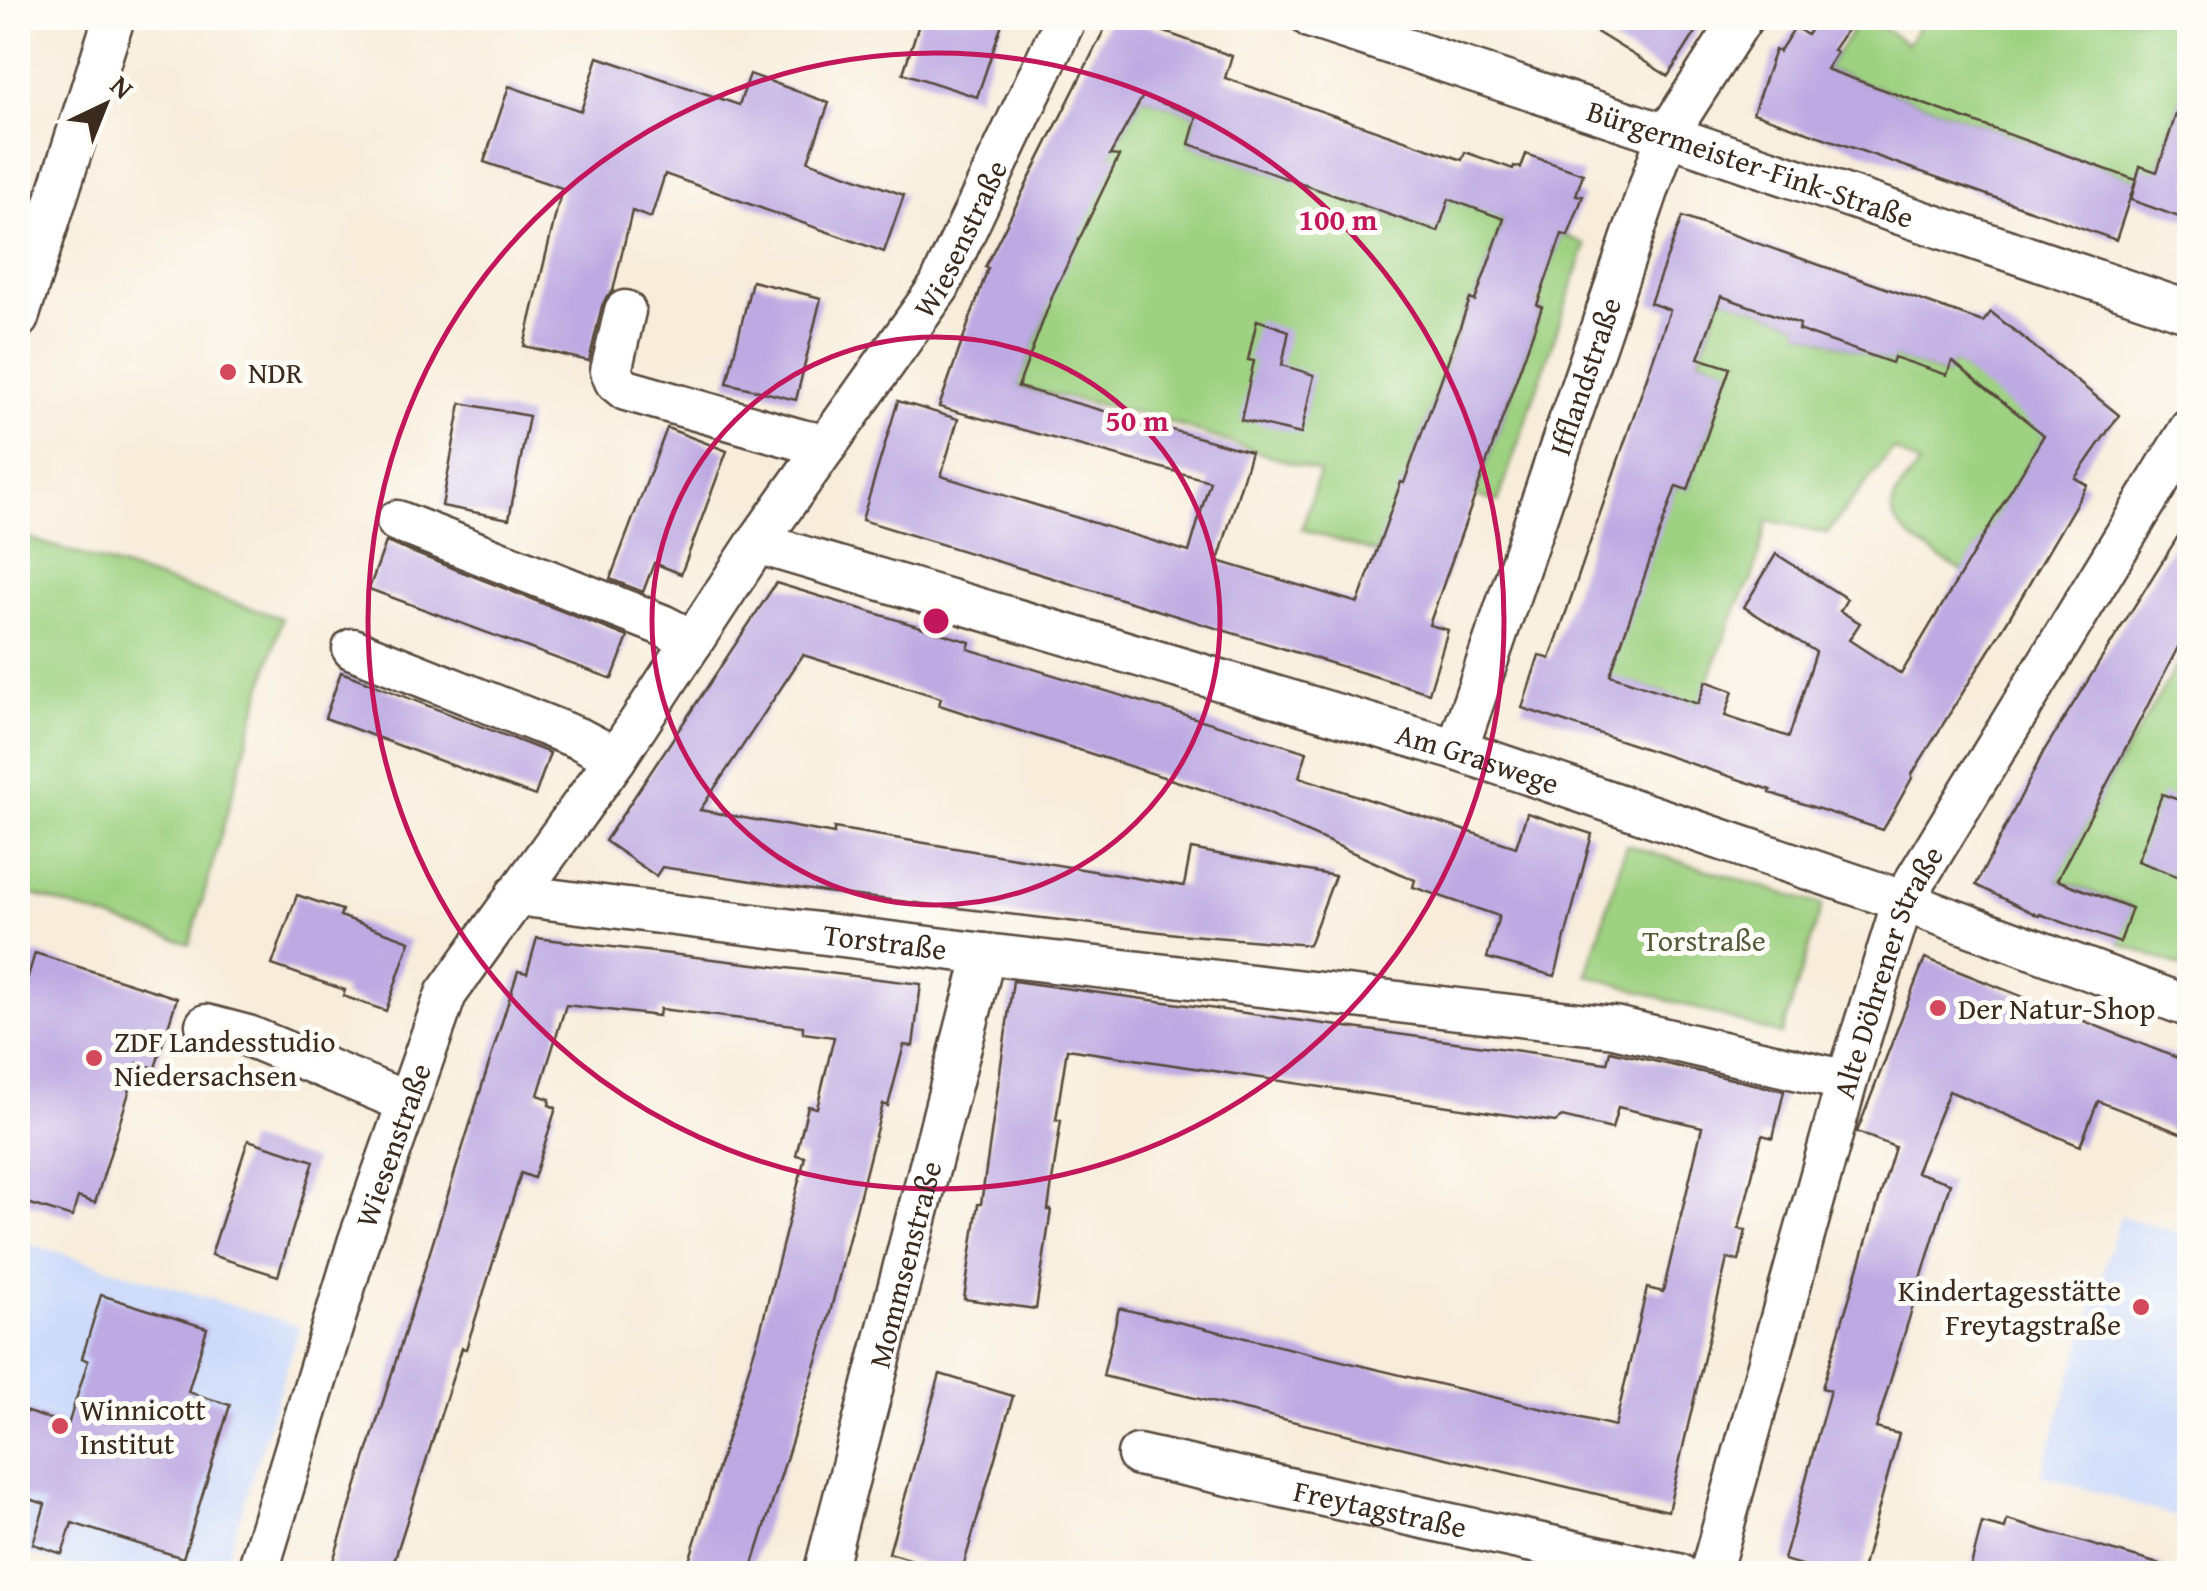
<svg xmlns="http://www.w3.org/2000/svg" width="2207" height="1591" viewBox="0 0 2207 1591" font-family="'Gentium Book Plus',serif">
	<rect width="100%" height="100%" fill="#fdfcf7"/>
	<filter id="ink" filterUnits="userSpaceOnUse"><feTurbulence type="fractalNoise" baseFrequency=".01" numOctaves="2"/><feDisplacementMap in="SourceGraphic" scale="20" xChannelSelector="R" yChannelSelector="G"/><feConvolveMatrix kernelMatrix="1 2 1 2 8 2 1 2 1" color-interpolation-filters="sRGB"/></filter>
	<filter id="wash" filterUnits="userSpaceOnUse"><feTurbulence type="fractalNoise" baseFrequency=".0048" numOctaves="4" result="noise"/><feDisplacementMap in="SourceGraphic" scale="40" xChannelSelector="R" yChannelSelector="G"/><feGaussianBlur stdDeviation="2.25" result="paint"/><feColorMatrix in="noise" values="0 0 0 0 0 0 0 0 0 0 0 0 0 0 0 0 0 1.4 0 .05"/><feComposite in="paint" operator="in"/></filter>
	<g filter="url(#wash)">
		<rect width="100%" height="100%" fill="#f8eddb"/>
		<g fill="#cddbfa">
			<path d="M2120,1216L2189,1236V1521L2041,1475Z"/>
			<path d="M18,1240L300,1326L222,1573H89L18,1550Z"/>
		</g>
		<g fill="#9ed181" stroke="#6c7e50" stroke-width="2.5">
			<path d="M1861,18H1868L1907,44L1925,18L1932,21L1934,18H2189V73L2157,172L2136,180L1826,69Z"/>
			<path d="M1143,96L1197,116L1189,144L1437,231L1454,184L1496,216L1504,219L1475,301L1469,300L1405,483L1376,553L1302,529L1319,472L1147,415L1018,387L1046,313L1012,300L1110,155Z"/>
			<path d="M1562,234L1586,245L1498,502L1475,496L1542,307L1536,305Z"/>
			<path d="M1721,296L1800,324L1799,331L1891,362L1894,357L1946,375L1952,361L2047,431L1963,572C1946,562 1894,533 1892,512C1891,495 1910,477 1919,465L1893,449L1827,533L1768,520L1752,579L1738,604L1697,708C1666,690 1633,683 1598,675L1676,486L1688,489L1730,369L1700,358Z"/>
			<path d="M18,535L282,618L190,944L18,890Z"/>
			<path d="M2189,644V791L2180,788L2175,799L2189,881V970L2119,943L2132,907L2057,879L2106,786Z"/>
			<path d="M1626,845L1822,905L1782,1035L1587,975Z"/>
		</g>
		<g id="blocks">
			<g fill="#beaae2" fill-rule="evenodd">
				<path d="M921,18H1004L977,97L903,73Z"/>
				<path d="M1110,18H1126L1232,56L1225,78L1462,160L1465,152L1513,169L1514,166L1521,168L1526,154L1583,174L1576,195L1583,196L1568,236L1562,234L1537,305L1542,307L1429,625L1448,630L1429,693L862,520L898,401L958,419L941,476L1189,552L1210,481L939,407L988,268L985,267ZM1143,96L1197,116L1189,144L1438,232L1449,199L1504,219L1475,301L1470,299L1404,483L1401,482L1358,603L1218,561L1251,452L1018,387L1054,292L1119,156L1110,155Z"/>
				<path d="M1574,18H1705L1668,76Z"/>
				<path d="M1818,18H1855L1833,50L1837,52L1826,69L2136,180L2116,240L1753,113L1775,50L1779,52L1795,27L1807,35Z"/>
				<path d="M598,57L739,105L750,74L829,103L808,161L904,195L884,252L665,174L651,218L632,211L613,291L607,296L602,306L589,361L524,346L562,188L484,162L509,86L581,111Z"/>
				<path d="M2184,90L2190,91V221L2131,200L2140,166L2157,172Z"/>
				<path d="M1682,217L1983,322L1991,312L2119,415L2075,478L2087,485L2008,620L1912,774V778L1883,830L1770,793L1771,790L1522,708L1539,655L1550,659L1670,310L1650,303ZM1721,296L1800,324L1798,330L1892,363L1894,357L1947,375L1952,361L2044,435L1901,674L1849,640L1860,623L1840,611L1847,599L1776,554L1744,607L1816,652L1789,737L1725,716L1733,691L1706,681L1698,704L1610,675L1676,486L1688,490L1730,368L1698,358Z"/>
				<path d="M752,281L821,298L796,400L727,383Z"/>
				<path d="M1257,320L1289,331L1282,365L1314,375L1301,434L1241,420L1254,361L1248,360Z"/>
				<path d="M461,403L529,416L509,519L442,506Z"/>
				<path d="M667,428L727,451L681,574L654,563L643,592L610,579Z"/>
				<path d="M2190,517V624L2057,880L2132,908L2120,943L2040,914L2039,916L1976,885L2045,749Z"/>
				<path d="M386,542L628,637L612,679L369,589Z"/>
				<path d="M776,583L970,642L968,649L1307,752L1299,777L1516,847L1527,813L1592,834L1555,976L1487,958L1499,916L1413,887L1415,880L1232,799L939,705L941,698L803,655L700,810L834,834V828L1184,886L1191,849L1335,876L1309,945L1177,934L824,892L662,867L656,876L605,841Z"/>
				<path d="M341,672L550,753L535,796L325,718Z"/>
				<path d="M2162,794L2190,804V881L2137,861Z"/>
				<path d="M297,895L342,910L340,916L410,941L386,1011L343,996L345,990L272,965Z"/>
				<path d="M537,938L921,984L913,1046L904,1045L888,1106L883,1104L821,1348L750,1574H685L760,1332L805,1157L796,1155L808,1106L817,1108L834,1037L803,1033V1026L725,1017L660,1009L659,1016L566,1005L538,1095L550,1099L549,1105L556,1108L534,1178L521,1173L466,1349L462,1348L390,1574H329L518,971L527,973Z"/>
				<path d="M35,953L177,998L155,1068L138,1063L95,1203L78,1197L72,1217L18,1200V1010Z"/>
				<path d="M1925,958L2190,1063V1137L2098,1101L2080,1146L1949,1091L1916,1172L1950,1183L1876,1428L1899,1434L1861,1574H1832L1784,1560L1830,1390L1822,1388L1895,1147L1857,1132Z"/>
				<path d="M1013,981L1607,1063L1610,1051L1784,1091L1773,1138L1762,1135L1739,1229L1746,1230L1739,1261L1727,1259L1668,1511L1103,1376L1119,1308L1615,1426L1647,1288L1663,1292L1702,1127L1618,1107L1612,1129L1562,1117L1555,1122L1067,1049L1056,1120H1061L1048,1210H1051L1036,1309L964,1299L978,1204H981Z"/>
				<path d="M248,1140L314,1161L278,1276L211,1255Z"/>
				<path d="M101,1295L207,1328L188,1392L230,1405L183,1558L72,1523L62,1554L33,1544L45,1504L18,1495V1409L68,1425L88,1361L82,1358Z"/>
				<path d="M940,1374L1013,1396L961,1574L889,1553Z"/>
				<path d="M2007,1520L2162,1565L2161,1574H1969L1982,1523L2005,1529Z"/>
			</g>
		</g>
	</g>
	<g filter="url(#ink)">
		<use href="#blocks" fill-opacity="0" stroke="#57473a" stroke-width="2.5"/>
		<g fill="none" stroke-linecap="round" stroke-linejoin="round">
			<defs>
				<g id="minor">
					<path id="s1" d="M1312,18L1667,135L2190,312"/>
					<path d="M625,311L611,371L615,381L626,390L801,440L827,445"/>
					<path d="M18,318L114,18"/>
					<path d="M397,521L662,625L693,641"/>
					<path id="s2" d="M757,543L1457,750L1903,901L2190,1007"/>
					<path d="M353,649L580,739L616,758"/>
					<path id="s3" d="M1457,750L1667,135L1742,18"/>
					<path id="s4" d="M516,895L985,954L1614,1027L1847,1081"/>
					<path d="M206,1025L248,1036L406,1102"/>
					<path id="s5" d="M1138,1455L1678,1574"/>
					<path id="s6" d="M257,1574L358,1243L446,994L616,758L757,543L939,287L1066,18"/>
					<path id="s7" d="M824,1574L985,954"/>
					<path id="s8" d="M1710,1574L1847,1081L1903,901L2190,429"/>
				</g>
			</defs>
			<use href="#minor" stroke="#57473a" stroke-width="45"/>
			<use href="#minor" stroke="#fff" stroke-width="40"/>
		</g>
	</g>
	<g fill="none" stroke="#c2185b" stroke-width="5">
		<circle cx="936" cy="621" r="284"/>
		<circle cx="936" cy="621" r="568"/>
	</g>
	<g fill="#d1495b" stroke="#fdfcf7" stroke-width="4">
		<circle cx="228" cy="372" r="10"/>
		<circle cx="1938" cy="1008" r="10"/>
		<circle cx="94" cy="1058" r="10"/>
		<circle cx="2141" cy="1307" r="10"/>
		<circle cx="60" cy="1426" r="10"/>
	</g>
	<g text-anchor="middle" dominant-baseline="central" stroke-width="10" stroke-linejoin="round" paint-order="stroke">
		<g font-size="30" fill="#3b2a1e" stroke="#fdfcf7">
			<text stroke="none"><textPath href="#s1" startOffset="462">Bürgermeister-Fink-Straße</textPath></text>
			<text stroke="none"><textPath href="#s6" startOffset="1525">Wiesenstraße</textPath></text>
			<text stroke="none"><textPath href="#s3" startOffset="395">Ifflandstraße</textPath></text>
			<text stroke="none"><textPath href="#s2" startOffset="752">Am Graswege</textPath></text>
			<text stroke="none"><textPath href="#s4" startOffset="372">Torstraße</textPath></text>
			<text stroke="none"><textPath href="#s8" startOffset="628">Alte Döhrener Straße</textPath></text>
			<text stroke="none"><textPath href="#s6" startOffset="450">Wiesenstraße</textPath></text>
			<text stroke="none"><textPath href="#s7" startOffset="320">Mommsenstraße</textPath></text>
			<text stroke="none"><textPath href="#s5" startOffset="248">Freytagstraße</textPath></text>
		</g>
		<g font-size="30" fill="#3b2a1e" stroke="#fdfcf7" text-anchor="start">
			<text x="248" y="372">NDR</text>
			<text x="1958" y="1008">Der Natur-Shop</text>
			<text x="114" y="1041">ZDF Landesstudio<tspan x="114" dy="34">Niedersachsen</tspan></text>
			<text x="2121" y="1290" text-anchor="end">Kindertagesstätte<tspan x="2121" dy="34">Freytagstraße</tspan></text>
			<text x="80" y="1409">Winnicott<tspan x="80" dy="34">Institut</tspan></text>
		</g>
		<g font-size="30" fill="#595c3c" stroke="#fdfcf7">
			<text x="1704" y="940">Torstraße</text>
		</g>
	</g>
	<circle cx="936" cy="621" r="15" fill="#c2185b" stroke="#fdfcf7" stroke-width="5"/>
	<g font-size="30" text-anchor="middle" font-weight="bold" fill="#c2185b" stroke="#fdfcf7" stroke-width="10" stroke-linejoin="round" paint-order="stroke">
		<text x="1338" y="230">100 m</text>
		<text x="1137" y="431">50 m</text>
	</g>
	<rect width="2207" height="1591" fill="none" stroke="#fdfcf7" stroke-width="60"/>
	<g transform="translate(105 105) rotate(43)" stroke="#fdfcf7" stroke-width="8" paint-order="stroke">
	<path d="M0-8L18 38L0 25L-18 38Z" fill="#3b2a1e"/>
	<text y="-15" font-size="28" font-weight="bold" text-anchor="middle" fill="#3b2a1e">N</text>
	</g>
</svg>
